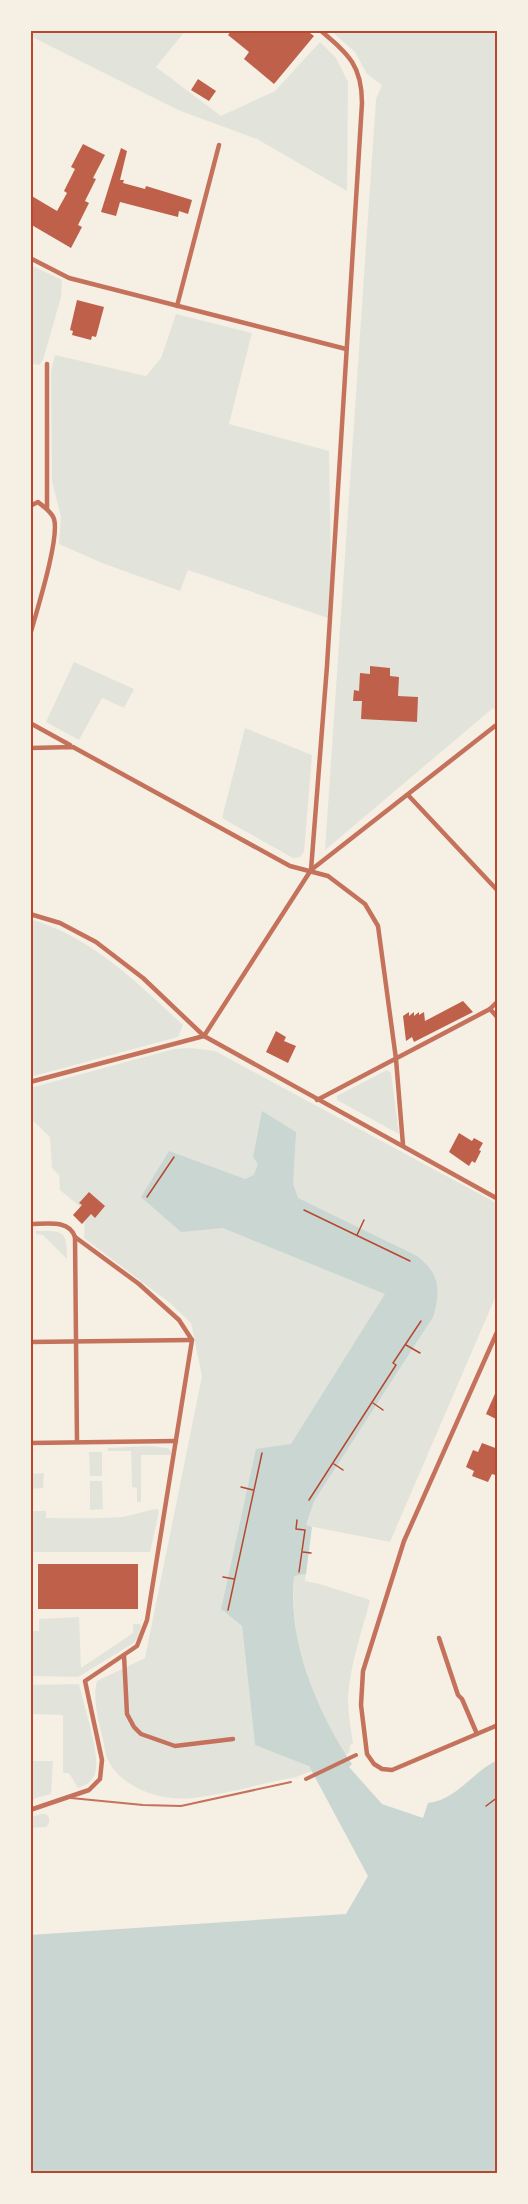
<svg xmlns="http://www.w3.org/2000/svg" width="528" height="2204" viewBox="0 0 528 2204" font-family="'PT Sans Narrow',sans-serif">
	<rect width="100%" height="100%" fill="#f6efe4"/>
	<g fill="#e2e4dc">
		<path d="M30,30H186L156,67L221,116L275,91L320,42L336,58L348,82L347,191L257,139L178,110L36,39L30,35Z"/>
		<path d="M330,30H498V714L493,708L325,850L376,99L382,85L367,74L355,52Z"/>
		<path d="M30,265L62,280L61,297L43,360L39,365L30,363Z"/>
		<path d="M176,314L252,333L229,424L329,451L331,573L328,618L188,570L180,591L102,563L59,544L61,517L52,481L51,371L55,355L146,376L161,358Z"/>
		<path d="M74,662L134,689L124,708L102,698L79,740L46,722Z"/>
		<path d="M245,728L312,755L304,852L300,857L293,858L222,818Z"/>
		<path d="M30,919C92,937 137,983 183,1025L178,1037L30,1077Z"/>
		<path d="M190,1048L215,1051L498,1204V1291L390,1542L242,1513L221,1609L242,1626L255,1745L307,1764L312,1771L296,1777C262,1783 228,1794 193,1798C164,1802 123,1789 109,1762C105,1756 105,1747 103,1740C99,1723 92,1698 97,1681L145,1658L202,1376L191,1323L170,1303L84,1238L85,1211L60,1190L59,1175L52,1168L50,1137L30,1118V1088L174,1049Z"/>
		<path d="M387,1070L391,1073L399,1134L337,1100V1096Z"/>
		<path d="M36,1231C64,1231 67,1230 67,1259L43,1235L36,1234Z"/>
		<path d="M149,1446L167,1448L171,1451V1455H141V1502H137V1488L132,1487L131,1451H108V1448Z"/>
		<path d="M89,1452H102V1476H90Z"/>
		<path d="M44,1473L43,1488L30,1489V1474Z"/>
		<path d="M90,1481H102L103,1509L90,1510Z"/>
		<path d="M158,1509L159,1512L150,1552H32L31,1511H46V1518C71,1518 97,1519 122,1517C135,1515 145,1510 158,1509Z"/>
		<path d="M306,1574L305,1581L320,1584L370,1600C362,1632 350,1664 348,1697C348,1713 351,1729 353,1744L350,1745L349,1753L345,1755C313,1707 288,1634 294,1575Z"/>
		<path d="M79,1617L81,1668L133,1633V1624H140L141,1627L139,1637L132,1644L78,1677L33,1676V1631H39V1619Z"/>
		<path d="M79,1684C83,1703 99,1751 96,1769C95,1780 87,1785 78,1788L69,1773H63V1715L32,1714L33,1685Z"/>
		<path d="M30,1761H53L51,1794L32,1799L30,1789Z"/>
		<path d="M42,1814H46L49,1818V1823L46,1827L30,1828V1817Z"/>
	</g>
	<path fill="#c9d6d2" d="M262,1111L296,1132L293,1184L298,1198L417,1256C440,1274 441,1290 433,1317L314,1501L306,1525L312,1527L306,1574L294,1576C287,1640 317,1712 352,1764L349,1767L382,1804L423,1818L428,1803C457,1800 473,1771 498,1760V2174H30V1935L346,1914L368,1876L309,1766L255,1745L242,1626L221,1609L256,1449L291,1444L385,1294L223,1228L181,1232L141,1197L169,1151L245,1179L254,1175L258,1164L253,1157Z"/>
	<g fill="#bf614a">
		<path d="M232,30H306L314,36L274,84L244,59L249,52L228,35Z"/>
		<path d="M198,79L216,91L209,101L191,90Z"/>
		<path d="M83,144L105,155L93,178L96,179L85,201L89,203L78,225L82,227L71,248L30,224V195L57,211L67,193L64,191L75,169L71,167Z"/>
		<path d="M121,148L127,151L120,180H124L123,183L145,189L146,186L192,200L188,214L179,211L178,217L120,202L116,216L101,212Z"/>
		<path d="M77,300L104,307L96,337L92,336L91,340L72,335L73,331L70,330Z"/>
		<path d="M370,666L390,668V676L399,677L398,696L418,697L417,722L361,719L362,701H353L354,690L359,691L360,673L370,674Z"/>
		<path d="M463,1001L473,1012L414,1042L412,1037L406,1041L403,1016L409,1012V1016L414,1012V1016L419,1012V1015L424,1012L425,1021Z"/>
		<path d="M276,1031L286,1037L284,1041L296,1046L288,1063L266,1052Z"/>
		<path d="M459,1133L472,1141L474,1138L483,1143L479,1150L481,1151L475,1163L472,1161L469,1166L449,1152Z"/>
		<path d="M89,1192L105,1206L95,1218L91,1214L82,1224L73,1215L82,1205L79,1203Z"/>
		<path d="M498,1387V1420L486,1414Z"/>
		<path d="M482,1443L498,1449V1476L492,1474L488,1482L472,1476L474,1471L466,1467L473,1450L478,1452Z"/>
		<rect x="38" y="1564" width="100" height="45"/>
	</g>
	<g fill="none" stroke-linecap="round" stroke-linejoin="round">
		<g stroke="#b5482f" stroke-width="1.5">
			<path d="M147,1197L174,1157"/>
			<path d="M304,1210L410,1261"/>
			<path d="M357,1235L364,1220"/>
			<path d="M406,1345L420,1353"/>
			<path d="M373,1403L383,1410"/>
			<path d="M334,1464L343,1470"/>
			<path d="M241,1487L253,1490"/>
			<path d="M309,1500L396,1365L393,1363L421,1321"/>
			<path d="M297,1520L296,1529L305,1530L299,1572"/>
			<path d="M303,1552L311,1553"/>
			<path d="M223,1577L234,1579"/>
			<path d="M228,1610L262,1453"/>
			<path d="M486,1806L498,1797"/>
		</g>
		<path stroke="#c5725c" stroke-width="2" d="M71,1798L143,1805L181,1806L291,1782"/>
		<path stroke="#c5725c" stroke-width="4" d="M306,1779L356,1755"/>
		<g stroke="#c5725c" stroke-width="4.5">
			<path d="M30,258L69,278L346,349"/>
			<path d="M177,306L219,145"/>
			<path d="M47,364V509"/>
			<path d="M30,506L38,502C44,507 52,512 54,519C60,538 36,613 30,635"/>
			<path d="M30,723L70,745"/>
			<path d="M30,748L73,747L290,866L328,876L365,904L378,926L396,1059L403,1145"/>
			<path d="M408,795L498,891"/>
			<path d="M311,870L495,726"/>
			<path d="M30,914L60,923L96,942L143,978L204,1036L498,1199"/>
			<path d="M490,1009L498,1018"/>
			<path d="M30,1082L204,1036L311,870L327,666L362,103C362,65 348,54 320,30"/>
			<path d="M317,1100L490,1009L498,1001"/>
			<path d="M30,1224C46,1224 69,1219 75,1237L77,1442"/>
			<path d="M498,1330L404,1541L363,1671L361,1705L367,1754L374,1764L382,1769L392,1770L498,1725"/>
			<path d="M30,1342L192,1340"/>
			<path d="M30,1443L176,1441"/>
			<path d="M439,1638L458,1695L462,1699L477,1734"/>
			<path d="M124,1655L127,1714L134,1727L141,1734L175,1746L233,1739"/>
			<path d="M30,1810L89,1790L100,1779L102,1760L85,1681L137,1646L147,1620L192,1340L179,1320L139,1284L75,1237"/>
		</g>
	</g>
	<rect width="528" height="2204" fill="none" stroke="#f6efe4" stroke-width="63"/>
	<rect x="32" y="32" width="464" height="2140" fill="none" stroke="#b5482f" stroke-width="2"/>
</svg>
